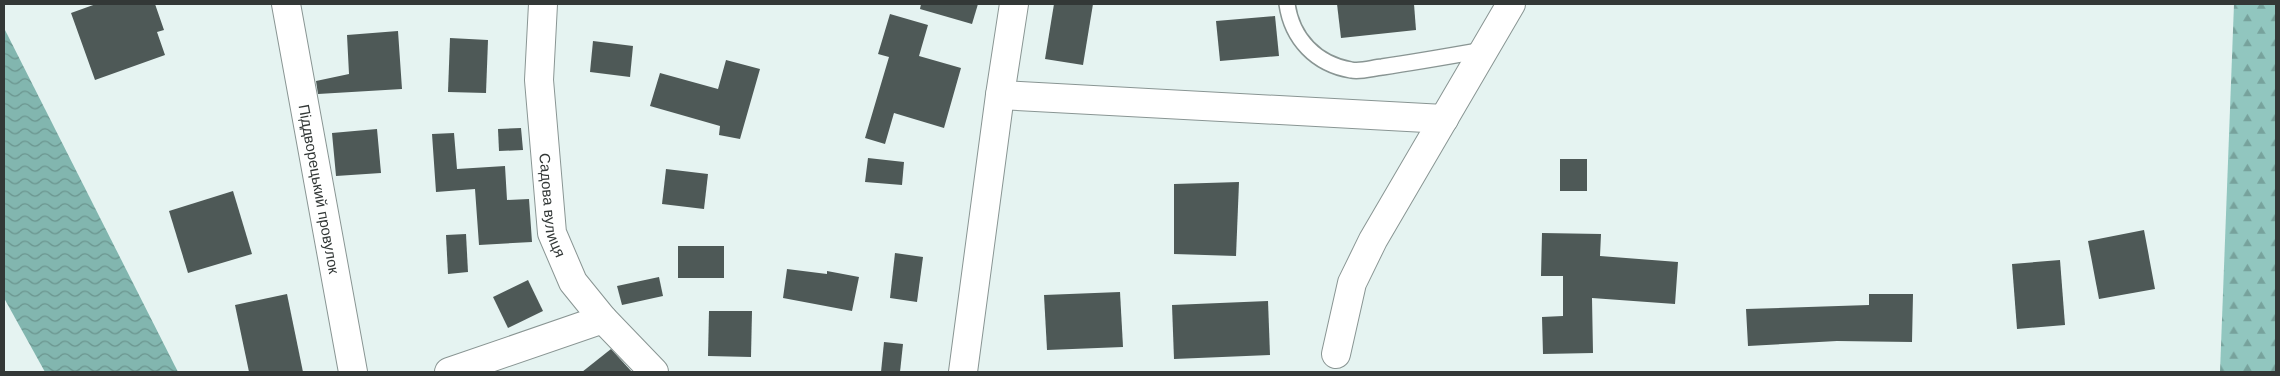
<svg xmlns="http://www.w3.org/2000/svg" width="2280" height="376" viewBox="0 0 2280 376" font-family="Arial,sans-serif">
	<defs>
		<pattern id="forest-firs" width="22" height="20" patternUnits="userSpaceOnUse" patternTransform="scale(1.25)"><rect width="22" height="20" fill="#91c6bf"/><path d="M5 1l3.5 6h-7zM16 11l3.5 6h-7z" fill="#77a29c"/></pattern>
		<pattern id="water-waves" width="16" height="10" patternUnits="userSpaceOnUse" patternTransform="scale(1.25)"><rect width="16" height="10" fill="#82b6af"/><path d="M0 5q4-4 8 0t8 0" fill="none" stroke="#6b958f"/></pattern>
	</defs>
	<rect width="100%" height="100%" fill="#e5f3f1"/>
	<path fill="url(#forest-firs)" d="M2234,4H2276V372H2220Z"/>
	<path fill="url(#water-waves)" d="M4,28L178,372H45L4,298Z"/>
	<g fill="#4e5957">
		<path d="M96,4H155L164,30L157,32L165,55L95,80L71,13Z"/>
		<path d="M921,4H978L972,24L920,9Z"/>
		<path d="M1054,4H1093L1083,65L1045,59Z"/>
		<path d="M1337,4H1414L1416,30L1341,38Z"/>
		<path d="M890,14L928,25L919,56L961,68L944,128L894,113L885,144L865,138L889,57L878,54Z"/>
		<path d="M1275,16L1279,56L1220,61L1216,21Z"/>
		<path d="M398,31L402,89L318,94L316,81L349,74L347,35Z"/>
		<path d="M450,38L488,40L486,93L448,92Z"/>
		<path d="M593,41L633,46L630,77L590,72Z"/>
		<path d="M726,60L760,69L740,139L719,135L720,126L650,106L660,73L718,89Z"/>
		<path d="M521,128L523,150L499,151L498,129Z"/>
		<path d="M377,129L381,173L336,176L332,133Z"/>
		<path d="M454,133L457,169L505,166L507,200L529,199L532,242L479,245L475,189L436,192L432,134Z"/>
		<path d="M868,158L904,162L902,185L865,182Z"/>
		<rect x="1560" y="159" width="27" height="32"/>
		<path d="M666,169L708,174L704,209L662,204Z"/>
		<path d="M1239,182L1236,256L1174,254V184Z"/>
		<path d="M233,191L252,254L188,273L169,211Z"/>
		<path d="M2144,230L2155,289L2099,299L2088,241Z"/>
		<path d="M1542,233L1601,234L1600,256L1678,262L1675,304L1592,298L1593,353L1543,354L1542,317L1563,316V276H1541Z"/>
		<path d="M466,234L468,272L448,274L446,235Z"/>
		<rect x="678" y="246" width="46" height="32"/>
		<path d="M895,253L923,257L917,302L890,298Z"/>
		<path d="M2060,260L2065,325L2017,329L2012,264Z"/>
		<path d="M787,269L827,274V271L859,277L852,311L783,298Z"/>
		<path d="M659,277L663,296L622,305L617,286Z"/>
		<path d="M528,280L543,311L508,328L493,297Z"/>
		<path d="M1120,292L1123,347L1047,350L1044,295Z"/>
		<path d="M287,294L303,372H249L235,305Z"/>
		<path d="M1869,294H1913L1912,342L1837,341L1748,346L1746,309L1869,305Z"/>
		<path d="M1268,301L1270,355L1174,359L1172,305Z"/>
		<path d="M709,311H752L751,357L708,356Z"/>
		<path d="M884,342L903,344L900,372H881Z"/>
		<path d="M611,349L632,372H582Z"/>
	</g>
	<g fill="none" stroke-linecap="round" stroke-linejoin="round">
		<defs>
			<path id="service" d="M1287,4C1292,39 1316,64 1351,70C1361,72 1372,68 1382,67C1416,62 1450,56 1484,50"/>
			<g id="minor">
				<path id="s1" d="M286,4L353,372"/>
				<path id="s2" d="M543,4L539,80L552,233L573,282L603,319L654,372"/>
				<path d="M1000,95L1444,119"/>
				<path d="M1336,354L1352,283L1373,240L1511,4"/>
				<path d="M449,372L603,319"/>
				<path d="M963,372L1000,95L1014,4"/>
			</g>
		</defs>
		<use href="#service" stroke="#899593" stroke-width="18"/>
		<use href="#minor" stroke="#899593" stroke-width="30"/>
		<use href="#service" stroke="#fff" stroke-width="15"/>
		<use href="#minor" stroke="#fff" stroke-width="28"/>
	</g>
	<g text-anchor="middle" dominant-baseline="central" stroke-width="5" stroke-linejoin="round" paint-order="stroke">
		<g font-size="15" fill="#333837" stroke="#f7fffe">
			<text stroke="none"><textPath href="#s1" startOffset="188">Піддворецький провулок</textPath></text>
			<text stroke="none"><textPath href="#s2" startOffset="202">Садова вулиця</textPath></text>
		</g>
	</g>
	<rect width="2280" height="376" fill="none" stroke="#333837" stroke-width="10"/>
</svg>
